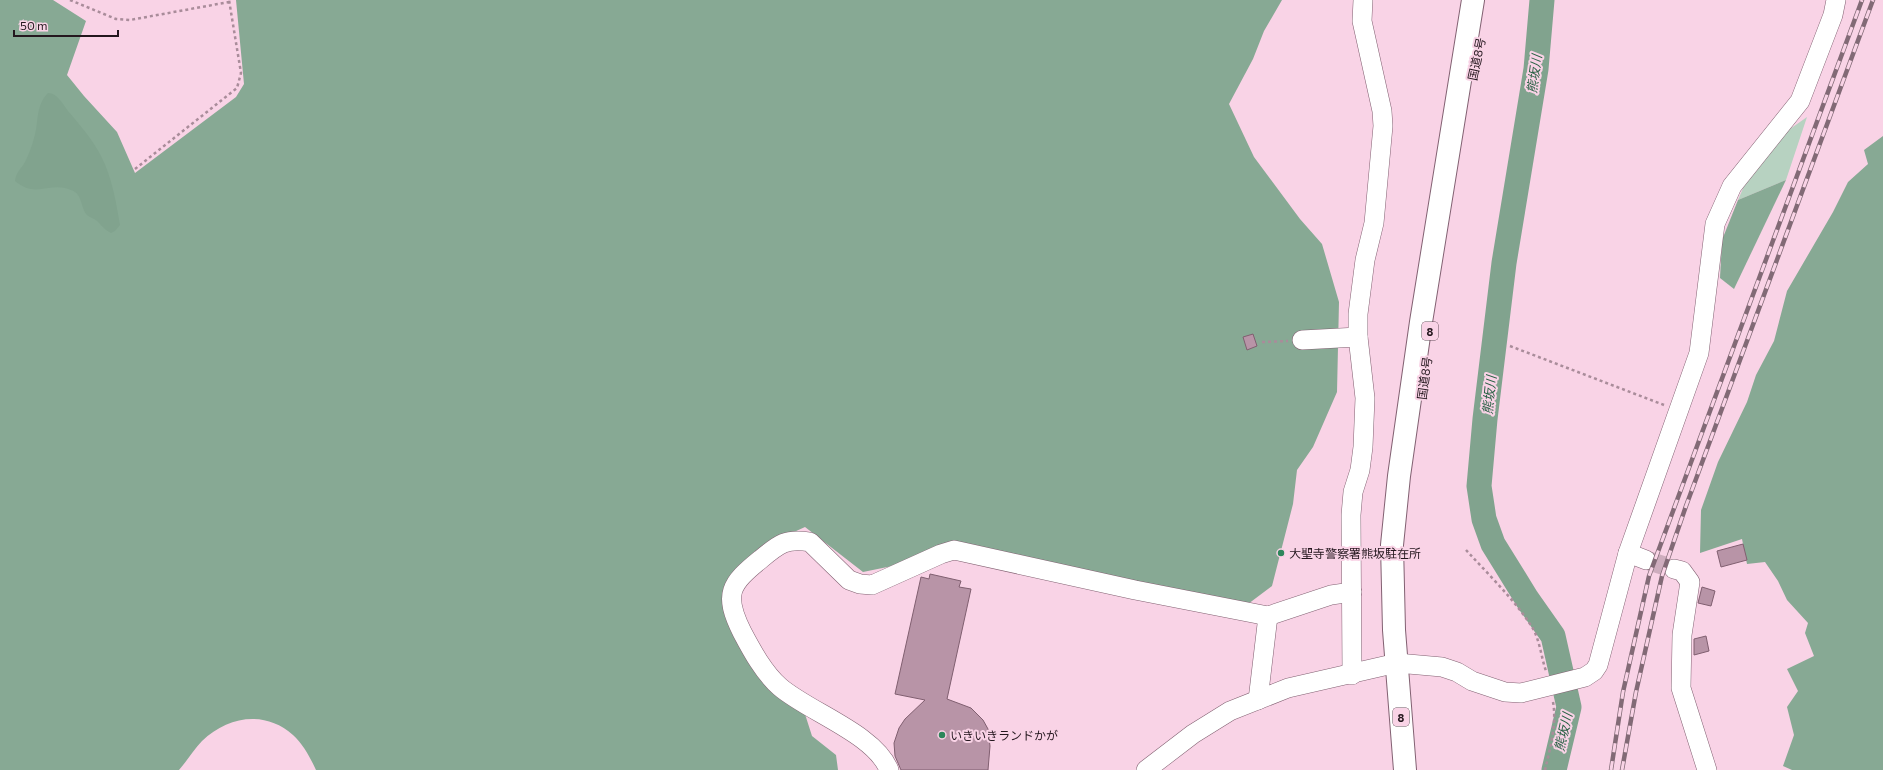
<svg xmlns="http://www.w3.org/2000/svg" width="1883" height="770" viewBox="0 0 1883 770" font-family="Commissioner,'Noto Sans JP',sans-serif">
	<rect width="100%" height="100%" fill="#f9d3e6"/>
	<path fill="#b7d2c1" d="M1807,117L1786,180L1738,200L1750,172L1780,136Z"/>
	<g fill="#87a994">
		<path d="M0,0H53L86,21L67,75L84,96L117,132L135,173L236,97L244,84L236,0H1282L1264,31L1253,59L1229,104L1254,157L1300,219L1322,244L1339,302L1337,392L1313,447L1297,470L1293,504L1272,586L1248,604L949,545L902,564L863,572L805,527L761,547L724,606L727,621L756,670L804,711L812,736L836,755L838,770H316C310,757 303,744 293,735C265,710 228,716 202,741C194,749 187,761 179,770H0Z"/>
		<path d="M1883,136V770H1792L1783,766L1794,735L1787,707L1798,691L1787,669L1814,656L1805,633L1808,623L1787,600L1778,581L1765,562L1747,564L1742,539L1700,553L1701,510L1718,462L1747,402L1756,375L1774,341L1787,291L1833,212L1848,182L1868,164L1864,150Z"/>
		<path d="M1786,180L1734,289L1720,278L1722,240L1738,200Z"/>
	</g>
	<path fill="#81a38e" d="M48,93C57,93 63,104 68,111C80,125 93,140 101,156C112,177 116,202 120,225L115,231L111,233C105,230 102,226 97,221C94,218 90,218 87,215C80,207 83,194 71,190C50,181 36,199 15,181C16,172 21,169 25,162C29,154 32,146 34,138C39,123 35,106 48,93Z"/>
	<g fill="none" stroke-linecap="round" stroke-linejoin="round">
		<path stroke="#81a38e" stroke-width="25" d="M1542,0L1536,69L1504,263L1485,419L1479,486L1484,519L1493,544L1527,599L1553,636L1569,707L1554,770"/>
	</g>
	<g fill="#b894a7" stroke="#805f70">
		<path d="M1253,334L1257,346L1247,350L1243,337Z"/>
		<path d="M1743,544L1747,560L1721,567L1717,551Z"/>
		<path d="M930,574L961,581L959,587L971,589L947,699L971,708L983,720L988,729L990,746L988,770H901L895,756L894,743L899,728L905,719L925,700L895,694L921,577L929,579Z"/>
		<path d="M1702,587L1715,591L1711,606L1698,603Z"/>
		<path d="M1706,636L1709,651L1694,655V639Z"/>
	</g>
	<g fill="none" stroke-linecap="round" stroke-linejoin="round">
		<path stroke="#ceadbe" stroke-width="19" stroke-dasharray="19 10" stroke-linecap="butt" d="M1646,560L1674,569"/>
		<defs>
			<g id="minor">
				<path d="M1302,340L1358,337"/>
				<path d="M1628,553L1646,560"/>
				<path d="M1674,569L1682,571L1690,582L1682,635L1681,688L1707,770"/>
				<path d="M1352,675L1351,515L1353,492L1360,470L1363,447L1365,398L1358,337V314L1365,260L1374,223L1383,126L1382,111L1362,21L1363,0"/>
				<path d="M1258,700L1268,616"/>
				<path d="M889,770C875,734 809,712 780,687C764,673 752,651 742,632C723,594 730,584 761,559C779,544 786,538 810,542L849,580L860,584L872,585L941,554L954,550L1135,590L1268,616L1331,595L1352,592"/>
				<path d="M1146,770L1193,734L1230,711L1288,688L1397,663L1442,667L1457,672L1472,681L1505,692L1521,693L1585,677L1594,671L1598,665L1628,553L1699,353L1715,224L1732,186L1800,101L1833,15L1836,0"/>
			</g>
			<path id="highway" d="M1405,770L1394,630L1392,545L1399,476L1421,322L1473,0"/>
		</defs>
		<use href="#minor" stroke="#826172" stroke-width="20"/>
		<use href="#highway" stroke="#826172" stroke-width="24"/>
		<g stroke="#a98c9a" stroke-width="2.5" stroke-dasharray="3 3" stroke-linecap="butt">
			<path d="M70,0L116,19L130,20L229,2"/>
			<path d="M135,169L237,88L241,73L229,0"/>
			<path d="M1262,342L1288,341"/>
			<path d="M1510,346L1664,405"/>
			<path d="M1466,550C1488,574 1514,599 1532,627C1540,640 1541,657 1546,671"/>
			<path d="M1545,770C1550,749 1557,723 1553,702"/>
		</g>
		<use href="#minor" stroke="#fff" stroke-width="19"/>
		<use href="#highway" stroke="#fff" stroke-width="22"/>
		<defs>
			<g id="rail">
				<path d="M1611,770L1623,692L1649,576L1862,0"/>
				<path d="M1622,770L1636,692L1662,576L1686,506L1873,0"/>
			</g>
		</defs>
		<use href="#rail" stroke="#826a76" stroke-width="4.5"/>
		<use href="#rail" stroke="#f9d3e6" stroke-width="3" stroke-dasharray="9" stroke-linecap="butt"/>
	</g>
	<g fill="#2d865b" stroke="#f9d3e6" stroke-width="1.5">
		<circle cx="1281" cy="553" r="4"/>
		<circle cx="942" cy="735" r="4"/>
	</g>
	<g text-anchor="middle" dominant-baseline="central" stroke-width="4" stroke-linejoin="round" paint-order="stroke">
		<g fill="#f9d3e6" stroke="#644f5a" stroke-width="1">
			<rect x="1422" y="322" width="16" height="18" rx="3"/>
			<rect x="1393" y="708" width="16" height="18" rx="3"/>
		</g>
		<g font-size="11" font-weight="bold" fill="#24171e">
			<text x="1430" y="331">8</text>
			<text x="1401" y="717">8</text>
		</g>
		<g font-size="12" fill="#24171e" stroke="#f9d3e6">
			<text transform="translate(1476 59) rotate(-78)">国道8号</text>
			<text transform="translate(1424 378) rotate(-82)">国道8号</text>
		</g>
		<g font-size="12" fill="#24171e" stroke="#f9d3e6" text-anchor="start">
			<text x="1289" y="553">大聖寺警察署熊坂駐在所</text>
			<text x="950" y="735">いきいきランドかが</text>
		</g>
		<g font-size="13" font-style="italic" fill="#286144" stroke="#f9d3e6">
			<text transform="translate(1534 74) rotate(-82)">熊坂川</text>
			<text transform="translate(1489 395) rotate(-84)">熊坂川</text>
			<text transform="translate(1563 732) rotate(-77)">熊坂川</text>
		</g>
	</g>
	<path d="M14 30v6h104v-6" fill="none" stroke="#24171e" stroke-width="2"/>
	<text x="20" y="30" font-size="12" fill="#24171e" stroke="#f9d3e6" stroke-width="3" paint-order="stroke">50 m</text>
</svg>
